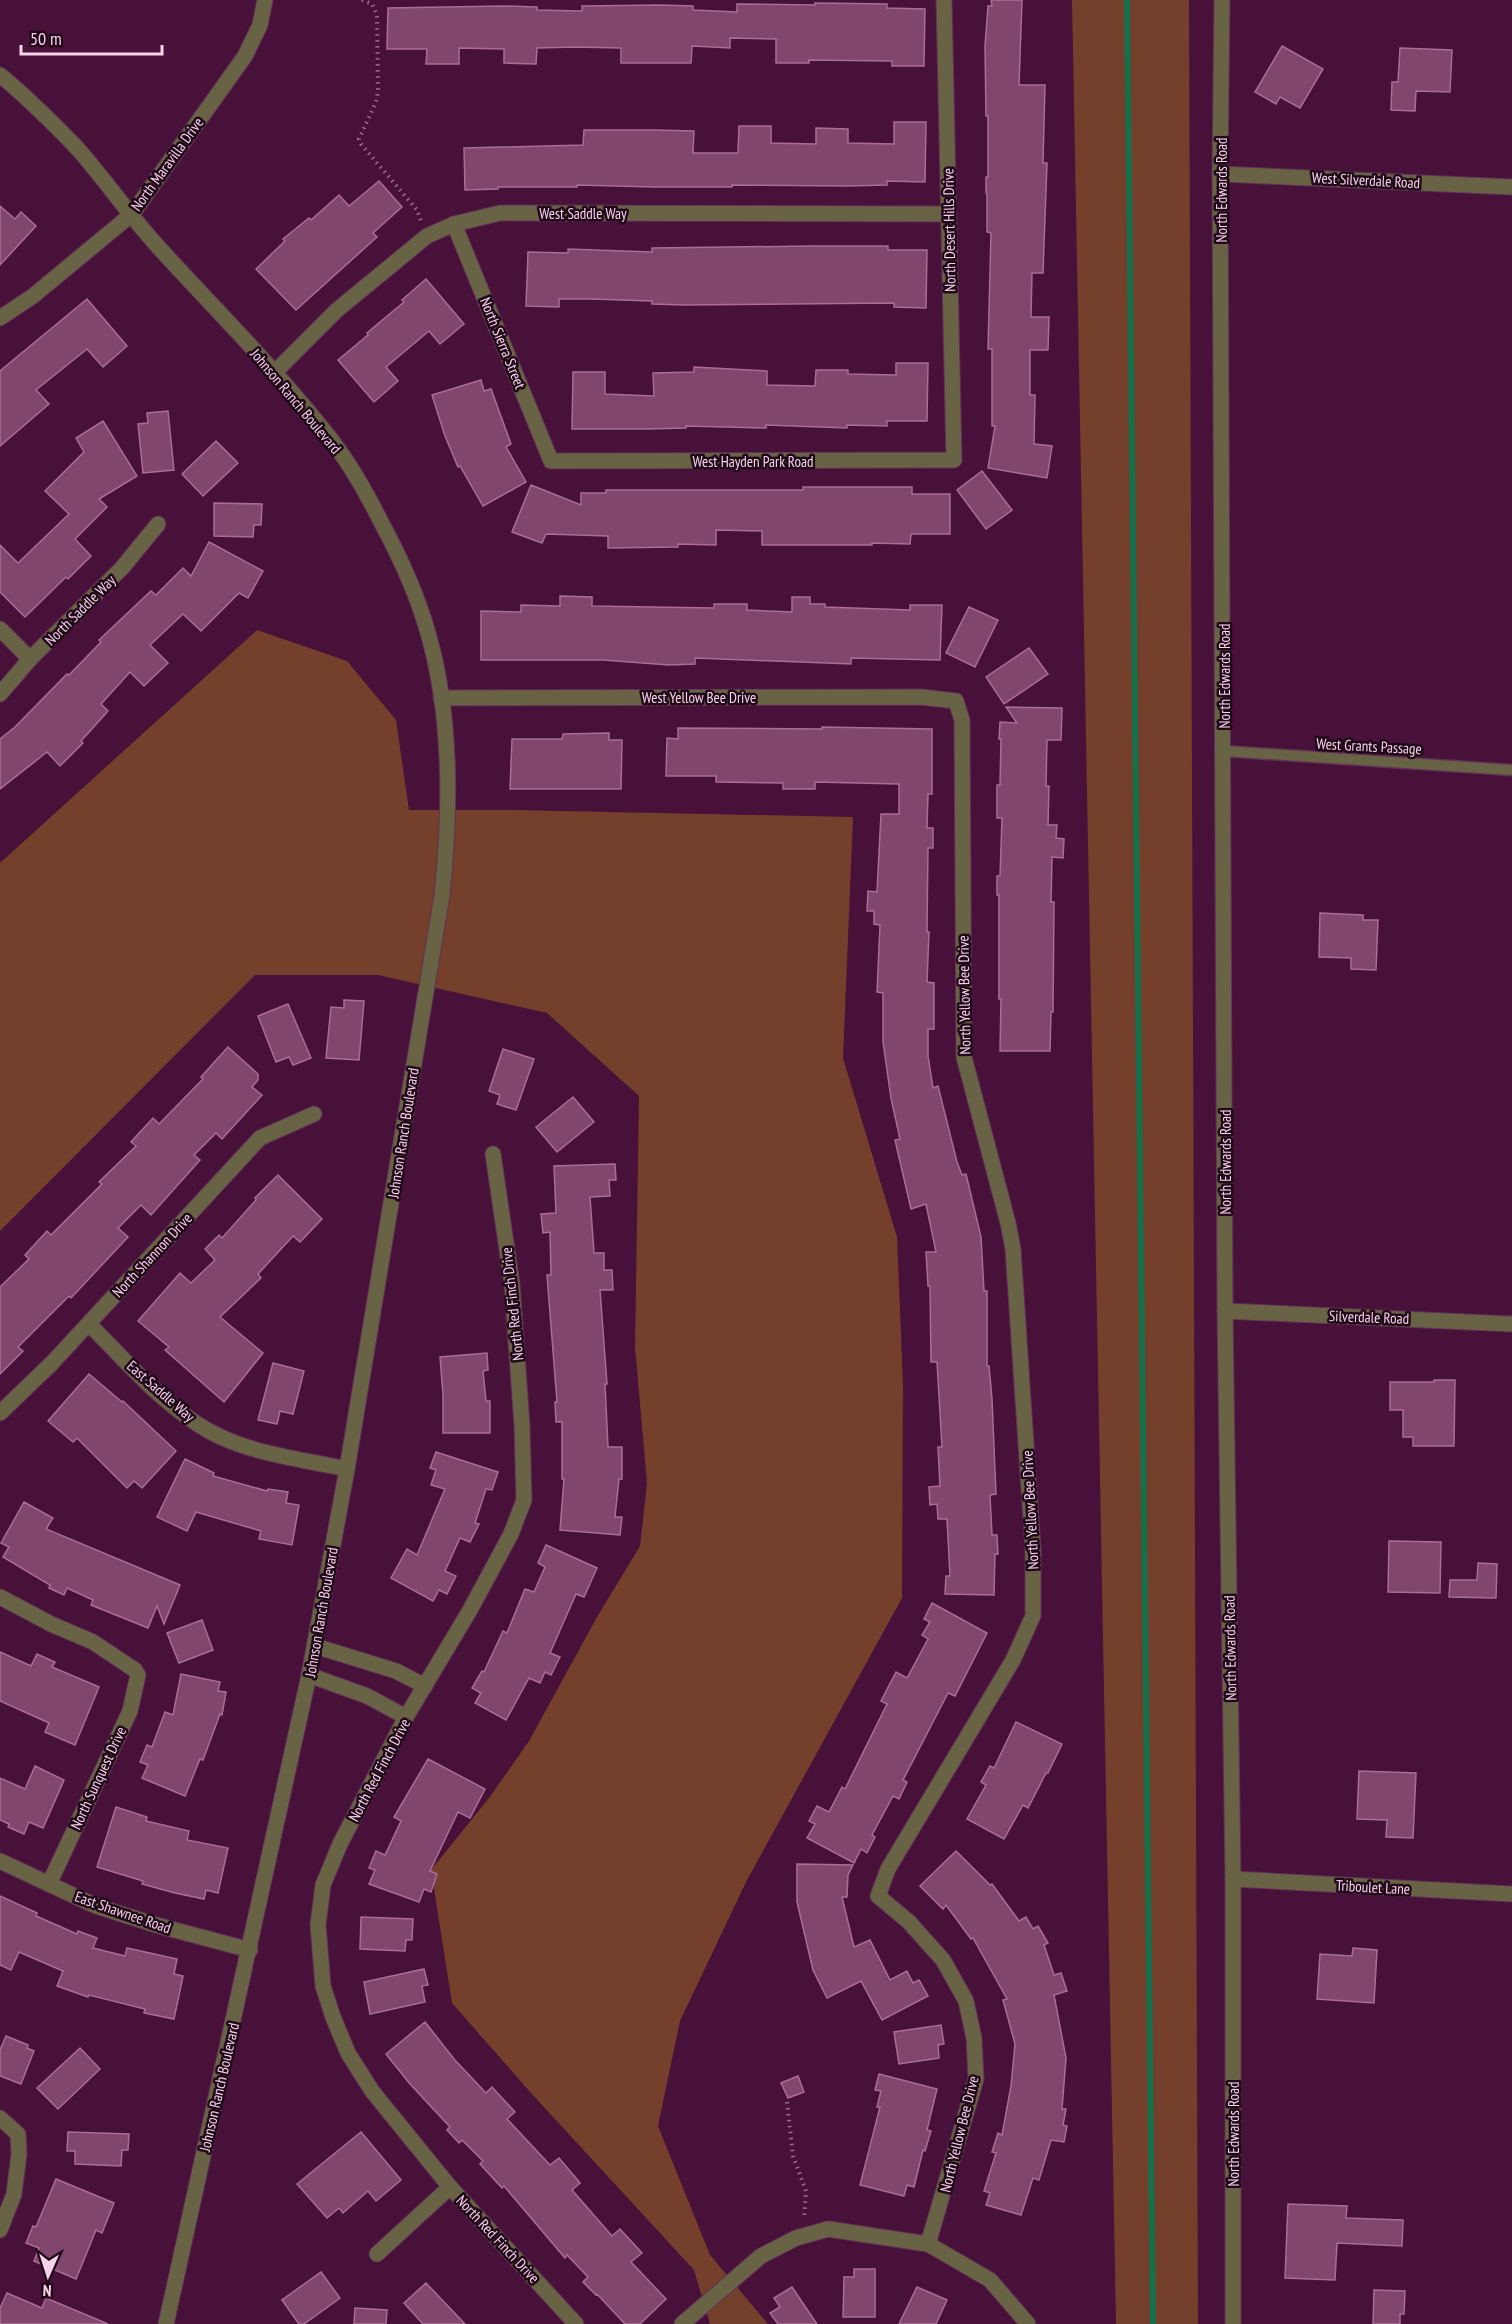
<svg xmlns="http://www.w3.org/2000/svg" width="1512" height="2324" viewBox="0 0 1512 2324" font-family="'PT Sans Narrow',sans-serif">
	<rect width="100%" height="100%" fill="#471139"/>
	<g fill="#743f2b">
		<path d="M1072,0H1189L1198,2324H1116Z"/>
		<path d="M257,630L347,661L396,720L409,810H514L853,817L843,1058L897,1237L903,1384L902,1598L746,1882L680,2021L658,2126L710,2255L768,2324H710L694,2270L531,2093L452,2003L431,1870L489,1798L529,1741L597,1617L640,1546L647,1483L635,1347L639,1096L547,1013L378,975H255L0,1231V863Z"/>
	</g>
	<g fill="none" stroke-linecap="round" stroke-linejoin="round">
		<path stroke="#16704b" stroke-width="6" d="M1127,0L1153,2324"/>
	</g>
	<g fill="#81466e" stroke="#aa6d96" stroke-width="1.5">
		<path d="M991,0H1022L1019,85H1045L1043,163H1047L1043,273H1032L1031,317H1049L1048,350H1030V395H1035L1034,444L1052,446L1047,478L988,468L995,426H992V349H988L991,233L987,232V194L986,193V177H988V116H986L985,46L988,6H992Z"/>
		<path d="M815,3L887,4V8L925,9L924,66H892V61L809,60V63H776V39L730,38V48L692,46L691,63H621V48L576,47L537,48L536,64L504,63V49L459,48V64H426L427,49H387L388,8L504,6L537,7V10L582,11V6L660,5L693,6V10L737,12V4L815,5Z"/>
		<path d="M1282,46L1323,69L1300,108L1280,97L1276,104L1255,92Z"/>
		<path d="M1400,48L1452,50L1450,92L1416,91L1415,111L1391,110L1392,82H1398Z"/>
		<path d="M894,122H926L925,182L887,181V185L847,186L732,185V187H654L577,185V187H498V189L465,190L464,148L583,145L584,130H655L694,131L693,153H738L739,126H771V143L816,144V128L848,129V143L894,144Z"/>
		<path d="M379,181L402,207L373,233L377,237L296,310L256,269L285,241L283,239L309,218L311,220L339,195L349,206Z"/>
		<path d="M0,206L15,219L21,212L36,226L0,265Z"/>
		<path d="M814,246H888V250H927L926,308L894,307V303L684,305L652,304V301L591,299H559V307L526,306L528,252L568,253V249L652,252V248Z"/>
		<path d="M426,279L464,324L440,344L429,331L386,367L398,381L374,402L338,360L368,335L367,333L404,302L402,300Z"/>
		<path d="M87,299L127,346L103,367L87,349L36,390L49,404L0,446V371Z"/>
		<path d="M896,363H928L927,421H887V426L847,425V428L766,425V428L686,426V428L647,429H572L573,372H605V394L654,396L653,373L694,372V367L767,371V385L815,386L816,370H848V374L896,375Z"/>
		<path d="M481,380L484,391L491,389L511,444L506,447L526,482L483,506L460,466L458,467L445,436L432,395Z"/>
		<path d="M168,411L174,470L143,473L138,424L148,423L147,413Z"/>
		<path d="M103,421L137,476L99,499L107,507L75,539L91,556L68,579L66,577L25,617L0,592V545L18,563L69,514L45,491L84,452L76,438Z"/>
		<path d="M216,441L238,463L203,496L182,474Z"/>
		<path d="M982,471L1012,510L986,529L957,490Z"/>
		<path d="M531,485L581,505V493H606V490H803V487H912V494H950V534H911L910,544L872,543V545H762V531L716,530V545L678,544V547L608,548V536L546,534L542,543L512,532Z"/>
		<path d="M214,503L262,504L261,525H254L253,537L214,536Z"/>
		<path d="M209,542L263,571L248,598L239,593L201,631L183,614L150,645L168,663L144,686L130,672L101,704L108,711L81,741L83,743L60,766L47,752L0,789V739L15,727L67,674L69,675L101,642L99,640L151,591L156,595L183,568L191,576Z"/>
		<path d="M560,596L592,597V606L714,608V604H747V610L792,612V597H810V604H825V607L910,610V605H942L940,660L851,658V664L695,658V664L669,665L603,660H481V611L521,612V605L560,606Z"/>
		<path d="M969,607L998,620L975,667L946,653Z"/>
		<path d="M1029,648L1048,674L1004,704L986,677Z"/>
		<path d="M1006,707L1062,708L1061,740H1047L1046,786H1049L1048,825H1057L1056,838L1064,839L1063,858L1052,857L1051,902H1054L1053,1012H1051L1050,1051H1000L1001,999H999V895H997V876H1000L1002,818H997V785H1000L1001,739H999L1000,722L1017,723Z"/>
		<path d="M822,727L932,729V794H928L927,828H933V848H928L927,932H929L927,982L934,983V1029H928V1056L933,1088L938,1086L957,1162L962,1175L966,1174L981,1237L984,1291H987V1366H989L992,1399L996,1494L990,1495L992,1535H997L998,1554H995L994,1595L945,1594L946,1576H950L947,1519H938L937,1504L930,1505L929,1487L940,1486L938,1447H942L937,1362H931L930,1286H928L926,1252H936L926,1204L911,1209L895,1140L900,1139L891,1098L883,1042V993L877,992L880,925L874,924V911H867L868,891L877,892L881,814H899V784L815,782V789H783V783L716,782V776H666L667,738L678,739V728L822,729Z"/>
		<path d="M609,733V740H622L621,789H510L512,739H562L563,734Z"/>
		<path d="M1320,913L1363,915V920H1378L1376,970L1351,969V958L1319,957Z"/>
		<path d="M344,1000L364,1001L359,1060L326,1058L331,1007L344,1008Z"/>
		<path d="M288,1004L311,1058L293,1065L289,1057L276,1062L258,1016Z"/>
		<path d="M228,1047L258,1074V1080L252,1087L262,1095L222,1139L216,1133L194,1155L200,1160L151,1215L141,1205L118,1228L128,1237L71,1298L69,1296L18,1347L23,1351L0,1374V1287L29,1259L25,1255L47,1231L51,1235L102,1184L99,1182L136,1146L131,1142L153,1118L159,1124L203,1079L201,1077Z"/>
		<path d="M503,1049L534,1059L516,1110L497,1104L500,1095L489,1091Z"/>
		<path d="M573,1097L594,1122L557,1152L536,1127Z"/>
		<path d="M615,1164L616,1180H609L610,1196L590,1197L594,1253H604V1270H612L613,1290H600L607,1384H605L608,1447H622V1479H619L615,1517H622L620,1535L560,1530L564,1479H562V1422H556L555,1402H557L547,1275H551L550,1232L543,1233L541,1214L556,1213L554,1166Z"/>
		<path d="M278,1175L322,1219L300,1242L293,1236L258,1274L261,1278L220,1317L263,1353L224,1402L165,1350L169,1347L138,1321L180,1273L191,1283L215,1260L205,1249L219,1235L222,1238L256,1200L255,1198Z"/>
		<path d="M487,1353L488,1370L483,1371L486,1401H490V1433H443V1395L440,1357Z"/>
		<path d="M273,1363L304,1371L293,1414L280,1411L277,1424L258,1420Z"/>
		<path d="M89,1374L122,1402L123,1401L176,1451L142,1488L134,1481L127,1488L77,1438L73,1442L48,1421Z"/>
		<path d="M1434,1380H1455L1454,1446H1413V1437H1403V1410H1390V1382H1434Z"/>
		<path d="M436,1452L498,1472L492,1490L486,1489L475,1523L479,1524L470,1542L460,1538L445,1571L456,1576L447,1594L439,1590L433,1601L391,1578L407,1549L417,1555L445,1489L431,1485L436,1470L430,1468Z"/>
		<path d="M185,1459L214,1473L213,1476L267,1491L268,1489L288,1492L286,1503L299,1505L292,1545L259,1539L261,1531L196,1512L187,1531L157,1517Z"/>
		<path d="M24,1502L53,1518L46,1529L180,1585L164,1624L157,1606L148,1628L91,1605L93,1600L67,1588L64,1595L49,1588L50,1585L3,1557L9,1547L1,1543Z"/>
		<path d="M1389,1541L1441,1542L1440,1593L1388,1592Z"/>
		<path d="M546,1545L597,1568L584,1597L576,1594L550,1653L560,1657L551,1675L545,1672L540,1683L529,1678L506,1720L475,1703L481,1693L472,1688L482,1671L484,1672L503,1631L507,1633L525,1589L534,1592L545,1567L538,1563Z"/>
		<path d="M1478,1563L1497,1564L1496,1598L1449,1597L1450,1580H1477Z"/>
		<path d="M932,1603L987,1633L955,1696L948,1693L903,1780L907,1782L899,1799L893,1796L872,1835L875,1837L867,1853L861,1849L854,1863L807,1838L815,1824L809,1821L817,1806L829,1812L842,1787L845,1789L887,1704L881,1701L896,1672L907,1678L928,1639L922,1635L930,1622L924,1619Z"/>
		<path d="M202,1620L213,1650L179,1663L167,1633Z"/>
		<path d="M0,1652L31,1666L37,1654L55,1662L52,1667L99,1687L75,1745L45,1732L49,1723L0,1701Z"/>
		<path d="M181,1674L220,1682L218,1691L226,1692L222,1715L220,1714L203,1760L200,1759L185,1796L142,1778L148,1765L140,1762L147,1745L152,1747L165,1712L173,1715Z"/>
		<path d="M1016,1722L1062,1744L1048,1773H1046L1028,1808L1023,1805L1004,1839L967,1819L986,1785L981,1782L990,1766L994,1768Z"/>
		<path d="M428,1759L485,1789L470,1818L458,1812L430,1871L437,1874L431,1892L424,1889L419,1902L369,1884L375,1870L369,1868L376,1851L385,1855L401,1821L394,1817Z"/>
		<path d="M35,1766L64,1780L43,1828L29,1822L24,1834L8,1827L9,1824L0,1820V1778L25,1789Z"/>
		<path d="M1359,1771L1416,1773L1413,1838L1386,1837L1387,1820L1357,1819Z"/>
		<path d="M116,1807L147,1817L146,1821L189,1831L187,1840L228,1848L218,1893L206,1890L204,1899L175,1893L142,1884L143,1881L97,1867Z"/>
		<path d="M956,1851L990,1885L992,1884L1019,1921L1026,1917L1033,1929L1038,1926L1048,1943L1044,1945L1054,1975L1061,1973L1067,1991L1054,1995L1066,2058L1062,2109H1066L1063,2125L1067,2126L1064,2142L1051,2140L1039,2180L1033,2178L1021,2215L986,2205L990,2193L984,2191L996,2153L992,2152L998,2133L1002,2135L1011,2086L1015,2044L1003,2000L1007,1999L973,1938L971,1939L946,1905L943,1909L920,1886Z"/>
		<path d="M797,1864L853,1865L848,1875L847,1897H842L854,1947L870,1940L890,1980L907,1971L913,1983L919,1980L928,1996L882,2020L861,1981L827,1998L813,1970L797,1902Z"/>
		<path d="M0,1896L37,1913L36,1916L77,1934L78,1931L97,1938L93,1948L125,1956L127,1948L177,1959L174,1974L183,1976L174,2019L144,2013L145,2009L89,1995L88,1997L57,1986L63,1971L19,1952L11,1970L0,1965Z"/>
		<path d="M361,1917L413,1919L412,1940H406L405,1951L360,1949Z"/>
		<path d="M1353,1948L1377,1950L1374,2003L1317,1999L1320,1954L1352,1956Z"/>
		<path d="M424,1969L428,1985L422,1986L425,2002L370,2014L364,1982Z"/>
		<path d="M425,2022L454,2059L486,2093L492,2087L515,2112L507,2119L550,2165L559,2158L580,2183L572,2190L612,2236L620,2229L642,2253L631,2262L666,2299L640,2324H625L597,2294L596,2295L583,2282L588,2277L567,2255L565,2258L504,2186L502,2188L480,2164L483,2161L462,2140L459,2143L447,2130L450,2127L410,2084L386,2054Z"/>
		<path d="M941,2025L944,2044L938,2045L939,2058L899,2064L894,2032Z"/>
		<path d="M6,2036L28,2045L27,2048L34,2051L21,2084L0,2076V2050Z"/>
		<path d="M80,2048L100,2069L58,2109L37,2088Z"/>
		<path d="M879,2074L937,2089L927,2130L931,2131L925,2151L923,2150L914,2187L907,2185L904,2196L860,2185L880,2107H877L881,2091L875,2090Z"/>
		<path d="M798,2076L804,2092L788,2098L781,2083Z"/>
		<path d="M68,2132L129,2134L128,2150H122L121,2166L75,2164V2151H67Z"/>
		<path d="M361,2132L401,2180L376,2201L368,2191L343,2213L339,2208L327,2218L297,2184Z"/>
		<path d="M56,2179L114,2203L102,2233L96,2230L76,2279L34,2261L39,2248L26,2243L33,2226L36,2227Z"/>
		<path d="M1288,2204L1347,2206L1346,2218L1403,2220L1402,2246L1337,2243L1335,2280L1285,2278Z"/>
		<path d="M854,2269H875V2317H843L844,2277H854Z"/>
		<path d="M321,2272L340,2298L304,2324H299L282,2300Z"/>
		<path d="M426,2283L465,2324H423L404,2303Z"/>
		<path d="M792,2287L804,2305L817,2324H778L770,2313L780,2307L774,2298Z"/>
		<path d="M917,2287L947,2300L936,2324H899Z"/>
		<path d="M1374,2290L1405,2291L1404,2314H1400V2324H1373Z"/>
		<path d="M7,2293L42,2308L46,2298L108,2324H0V2308Z"/>
		<path d="M355,2308L387,2310L386,2324H354Z"/>
	</g>
	<g fill="none" stroke-linecap="round" stroke-linejoin="round">
		<defs>
			<path id="service" d="M1224,751L1512,770"/>
			<g id="minor">
				<path d="M1222,0L1220,174L1225,1311L1233,1879V2324"/>
				<path d="M1220,174L1512,187"/>
				<path d="M454,224L551,461L954,460L944,0"/>
				<path d="M0,318L33,296L132,214L245,56L260,25L265,0"/>
				<path d="M274,373L337,310L427,236L454,224L500,213L949,214"/>
				<path d="M0,629L30,659"/>
				<path d="M0,694L30,659L122,568L158,524"/>
				<path d="M441,698L921,697L956,701L962,720L964,1057L1008,1223L1013,1249L1033,1549V1616L1013,1660L888,1869L878,1896L909,1922L943,1960L966,2001L974,2038L976,2079L928,2244"/>
				<path d="M493,1154L512,1284L522,1426L524,1500L511,1534L470,1610L406,1717L340,1844L323,1885L318,1925L323,1986L333,2017L348,2053L372,2091L450,2187L576,2324"/>
				<path d="M1225,1311L1512,1324"/>
				<path d="M89,1324C125,1360 164,1406 209,1431C250,1454 301,1459 347,1469"/>
				<path d="M0,1413L52,1363L260,1138L314,1114"/>
				<path d="M0,1597L51,1624L93,1642L135,1670L138,1675L130,1711L49,1884"/>
				<path d="M315,1646L396,1671L425,1686"/>
				<path d="M309,1675L367,1696L406,1717"/>
				<path d="M0,1861L96,1906L156,1925L250,1950"/>
				<path d="M1233,1879L1512,1894"/>
				<path d="M0,2118L18,2134L19,2154L14,2194L0,2230"/>
				<path d="M377,2254L450,2187"/>
				<path d="M682,2324L761,2256L796,2238L828,2229L928,2244L990,2280L1028,2324"/>
			</g>
			<path id="tertiary" d="M0,75C28,98 53,123 78,149C107,182 132,219 162,251C217,311 275,369 326,433C347,459 365,490 380,520C399,555 417,594 428,633C452,716 451,809 442,895L347,1469L309,1675L166,2324"/>
		</defs>
		<use href="#service" stroke="#633055" stroke-width="13"/>
		<use href="#minor" stroke="#633055" stroke-width="17"/>
		<use href="#tertiary" stroke="#633055" stroke-width="17"/>
		<g stroke="#9a6d8c" stroke-width="4" stroke-dasharray="1.5 4.5" stroke-linecap="butt">
			<path d="M362,0L372,4L377,15L378,91L376,102L359,139L361,144L417,210L421,221"/>
			<path d="M787,2102L793,2156L806,2191L804,2219"/>
		</g>
		<use href="#service" stroke="#686345" stroke-width="10"/>
		<use href="#minor" stroke="#686345" stroke-width="15"/>
		<use href="#tertiary" stroke="#686345" stroke-width="15"/>
	</g>
	<g text-anchor="middle" dominant-baseline="central" stroke-width="5" stroke-linejoin="round" paint-order="stroke">
		<g font-size="15" fill="#f6d3e9" stroke="#200919">
			<text transform="translate(167 164) rotate(-54)">North Maravilla Drive</text>
			<text transform="translate(1366 180) rotate(3)">West Silverdale Road</text>
			<text transform="translate(1221 190) rotate(-90)">North Edwards Road</text>
			<text x="583" y="213">West Saddle Way</text>
			<text transform="translate(949 230) rotate(-91)">North Desert Hills Drive</text>
			<text transform="translate(503 343) rotate(68)">North Sierra Street</text>
			<text transform="translate(296 401) rotate(50)">Johnson Ranch Boulevard</text>
			<text x="753" y="461">West Hayden Park Road</text>
			<text transform="translate(80 610) rotate(-45)">North Saddle Way</text>
			<text transform="translate(1224 676) rotate(-90)">North Edwards Road</text>
			<text x="699" y="697">West Yellow Bee Drive</text>
			<text transform="translate(1369 746) rotate(3)">West Grants Passage</text>
			<text transform="translate(964 995) rotate(-91)">North Yellow Bee Drive</text>
			<text transform="translate(403 1133) rotate(-81)">Johnson Ranch Boulevard</text>
			<text transform="translate(1225 1162) rotate(-90)">North Edwards Road</text>
			<text transform="translate(152 1255) rotate(-47)">North Shannon Drive</text>
			<text transform="translate(512 1304) rotate(-96)">North Red Finch Drive</text>
			<text transform="translate(1369 1317) rotate(2)">Silverdale Road</text>
			<text transform="translate(161 1391) rotate(41)">East Saddle Way</text>
			<text transform="translate(1030 1510) rotate(-93)">North Yellow Bee Drive</text>
			<text transform="translate(321 1612) rotate(-80)">Johnson Ranch Boulevard</text>
			<text transform="translate(1230 1648) rotate(-91)">North Edwards Road</text>
			<text transform="translate(379 1770) rotate(-62)">North Red Finch Drive</text>
			<text transform="translate(98 1778) rotate(-65)">North Sunquest Drive</text>
			<text transform="translate(1373 1887) rotate(3)">Triboulet Lane</text>
			<text transform="translate(123 1912) rotate(19)">East Shawnee Road</text>
			<text transform="translate(219 2087) rotate(-77)">Johnson Ranch Boulevard</text>
			<text transform="translate(959 2134) rotate(-76)">North Yellow Bee Drive</text>
			<text transform="translate(1233 2134) rotate(-90)">North Edwards Road</text>
			<text transform="translate(498 2239) rotate(47)">North Red Finch Drive</text>
		</g>
	</g>
	<g transform="translate(48 2276) rotate(183)" stroke="#200919" stroke-width="4.5" paint-order="stroke">
	<path d="M0-4.5L10 22L0 15L-10 22Z" fill="#f6d3e9"/>
	<text y="-9" font-size="16" font-weight="bold" text-anchor="middle" fill="#f6d3e9">N</text>
	</g>
	<path d="M21 45v9h141v-9" fill="none" stroke="#f6d3e9" stroke-width="3"/>
	<text x="30" y="45" font-size="18" fill="#f6d3e9" stroke="#200919" stroke-width="4.5" paint-order="stroke">50 m</text>
</svg>
